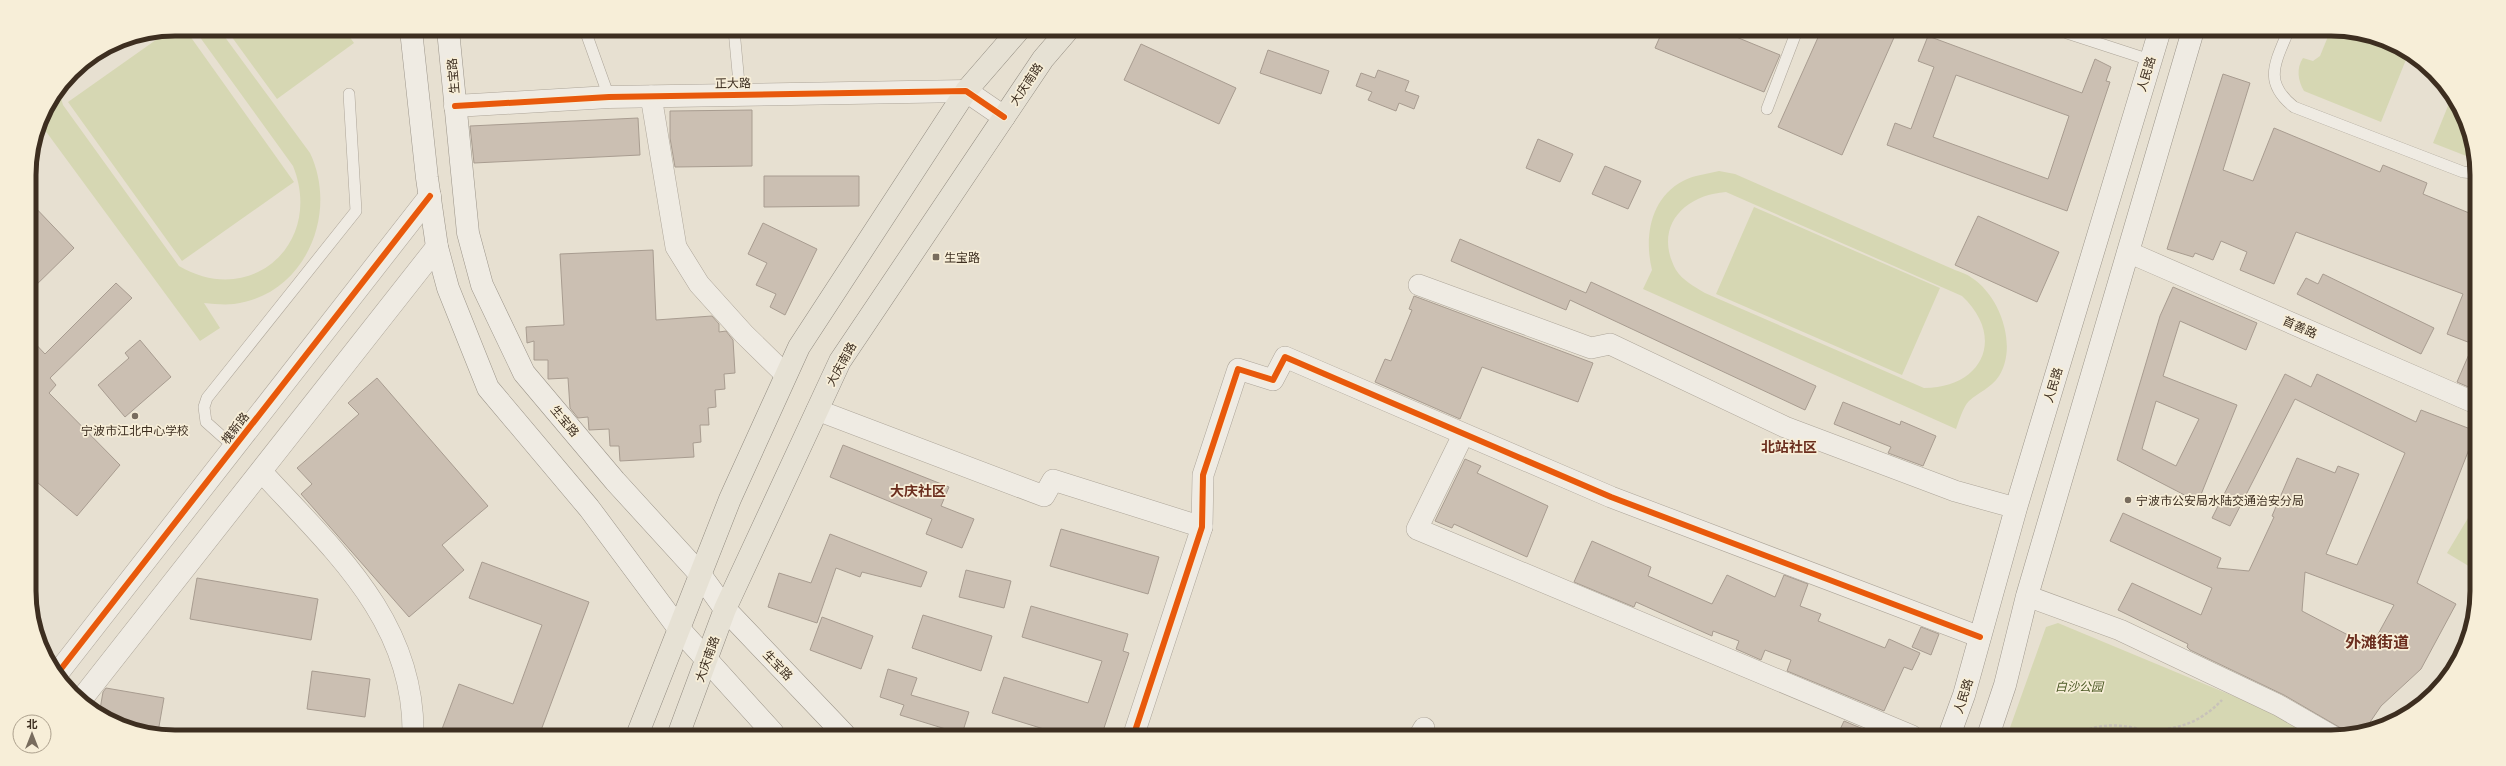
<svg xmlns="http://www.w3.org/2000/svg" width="2506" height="766" viewBox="0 0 2506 766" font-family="'IBM Plex Serif','Noto Sans SC',serif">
	<rect width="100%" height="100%" fill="#e7e0d1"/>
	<g fill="#d6d7b3" fill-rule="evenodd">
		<path d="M185,29L294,182L182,261L68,102L170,30Z"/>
		<path d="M194,29H219L310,153C339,214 305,295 234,304C224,305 214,304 204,303L220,328L200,341L39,122L59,91L63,105L179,266C252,309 324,242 293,166Z"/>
		<path d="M226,29H344L354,43L277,99Z"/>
		<path d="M2329,34H2369L2409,52L2381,122L2304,91C2298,81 2296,68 2303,58L2313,61L2320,56Z"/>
		<path d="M2452,96C2465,114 2474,137 2474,159L2433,143Z"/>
		<path d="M1719,171L1735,174L1955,270C1960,272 1967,274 1972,278C2000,296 2018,346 1999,376C1991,388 1979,392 1969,401C1963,407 1959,421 1956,429L1643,289L1652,270C1644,238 1650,198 1683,181C1694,175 1707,174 1719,171ZM1726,192L1962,296C2006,337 1983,388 1924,388L1705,293C1695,287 1682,280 1676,270C1653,228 1683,195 1726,192Z"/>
		<path d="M1754,207L1940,288L1902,375L1716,294Z"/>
		<path d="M2468,518L2473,520L2472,568L2447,553Z"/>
		<path d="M2058,623L2291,720L2320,737L2007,736L2046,627Z"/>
	</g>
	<g fill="#cbbfb2" stroke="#a89c90" fill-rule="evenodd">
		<path d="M1662,32H1724L1780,55L1764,92L1655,48Z"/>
		<path d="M1820,33H1896L1842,155L1778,127Z"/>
		<path d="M1928,36L2082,93L2095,59L2111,67L2106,81L2110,82L2067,211L1887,145L1895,123L1911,129L1934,67L1918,61ZM1956,75L2069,116L2048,179L1933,137Z"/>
		<path d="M1141,44L1236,88L1219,124L1124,80Z"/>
		<path d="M1268,50L1329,71L1321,94L1260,73Z"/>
		<path d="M1378,70L1409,81L1405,91L1419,96L1414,109L1399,103L1396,111L1368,100L1372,92L1356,86L1361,73L1375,78Z"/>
		<path d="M2223,74L2250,83L2223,170L2253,181L2274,128L2380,172L2383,165L2427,183L2423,194L2474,215L2473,344L2447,334L2463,294L2296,232L2274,284L2240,270L2247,252L2221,241L2213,260L2195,253L2193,257L2167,249Z"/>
		<path d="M752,110V166L675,167L670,138V111Z"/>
		<path d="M638,118L640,155L474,163L470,126Z"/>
		<path d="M1538,139L1573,154L1560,182L1526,168Z"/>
		<path d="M1605,166L1641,181L1628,209L1592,194Z"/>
		<path d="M764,176H859V206L764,207Z"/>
		<path d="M30,202L74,248L30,291Z"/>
		<path d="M1978,216L2059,252L2037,302L1955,265Z"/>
		<path d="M763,223L817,249L785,315L770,307L776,294L756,285L767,263L748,254Z"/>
		<path d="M1460,239L1586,293L1591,282L1816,386L1805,410L1570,300L1566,310L1451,261Z"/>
		<path d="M653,250L656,320L712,316L719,324V332L726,331L733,340L735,373L724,374L725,389L715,390L716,407L708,408L709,425H700L701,442L693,443L694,457L620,461L619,446H610L609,429L589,430L588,417L578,418L570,408L568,378L548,379V360H534V341L527,343L526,327L564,325L560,254Z"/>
		<path d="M2323,274L2434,328L2421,354L2297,294L2306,278L2318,284Z"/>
		<path d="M116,283L132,298L50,378L56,385L49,393L120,465L77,516L31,477L30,338L45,354Z"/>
		<path d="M2173,287L2257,323L2246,350L2180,321L2163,376L2237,405L2198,502L2117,460L2160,316ZM2156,401L2199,419L2176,466L2142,449Z"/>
		<path d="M1414,296L1593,363L1578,402L1482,367L1460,419L1375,382L1385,359L1391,361L1412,310L1409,309Z"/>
		<path d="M140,340L171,377L125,417L98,385L129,358L125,353Z"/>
		<path d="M2473,345V389L2457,382Z"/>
		<path d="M2285,374L2311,387L2317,374L2416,422L2421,410L2473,430V439L2417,583L2456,604L2421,669L2381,706L2364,731L2351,734L2284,695L2190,650L2187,647L2188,644L2118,610L2132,583L2201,615L2212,588L2110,541L2123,513L2221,558L2217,568L2249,571L2274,517L2272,516L2297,458L2335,473L2338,466L2359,474L2326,554L2357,565L2405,453L2295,399L2230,526L2212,518ZM2305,572L2394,605L2371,647L2302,611Z"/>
		<path d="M377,378L488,506L442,545L464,570L409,617L301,494L312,484L297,468L359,414L348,403Z"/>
		<path d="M1843,402L1900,425L1901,421L1936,436L1923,466L1888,453L1891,447L1834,424Z"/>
		<path d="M843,445L949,487L941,506L974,519L962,548L926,534L932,519L830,477Z"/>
		<path d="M1465,459L1481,466L1477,473L1548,506L1527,557L1454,524L1452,528L1435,521Z"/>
		<path d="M1061,529L1159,557L1148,594L1050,566Z"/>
		<path d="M830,534L927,572L921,587L862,572L860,577L836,568L817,623L768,607L779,573L811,583Z"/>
		<path d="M1592,541L1651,567L1648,576L1712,604L1727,575L1775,597L1784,575L1808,584L1800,606L1821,614L1818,621L1885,648L1889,639L1920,653L1912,670L1904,667L1884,711L1787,671L1791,660L1765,650L1761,660L1736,649L1739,641L1713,631L1712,636L1636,602L1634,607L1574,582Z"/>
		<path d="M482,562L589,602L540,733H451L442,729L459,684L513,704L542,625L469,598Z"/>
		<path d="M966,570L1011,581L1004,608L959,597Z"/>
		<path d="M197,578L318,599L311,640L190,619Z"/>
		<path d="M1031,606L1128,634L1123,651L1129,653L1102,734H1060L992,713L1004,677L1088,703L1102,661L1022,637Z"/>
		<path d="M923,615L992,636L981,671L912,648Z"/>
		<path d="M822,617L873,636L861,669L810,650Z"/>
		<path d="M1921,627L1939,634L1931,655L1912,647Z"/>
		<path d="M888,669L917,678L911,695L969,712L962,734L900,715L904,705L880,697Z"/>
		<path d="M312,671L370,679L365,717L307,709Z"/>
		<path d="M106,688L164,698L158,732H137L99,715L103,692Z"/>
		<path d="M1844,721L1880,736H1837Z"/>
	</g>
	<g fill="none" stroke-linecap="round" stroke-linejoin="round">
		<defs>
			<g id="service">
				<path d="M585,30L609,97"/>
				<path d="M734,30L740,94"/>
				<path d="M2067,33L2150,60"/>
				<path d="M2287,34C2274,65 2264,83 2294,107L2463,172L2474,173"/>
				<path d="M1767,109L1796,33"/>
				<path d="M234,447L206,422L204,407L207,398L356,211L349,94"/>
			</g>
			<g id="minor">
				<path d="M651,96L676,247L699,284L744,334L786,375"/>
				<path d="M2128,252L2473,402"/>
				<path d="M1419,285L1591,348L1610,344L1785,427L1955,491L2016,508"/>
				<path d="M817,410L1044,496L1053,480L1202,527"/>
				<path d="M1463,435L1417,529L1912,736"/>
				<path d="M261,471C331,548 414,619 413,733"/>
				<path d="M2027,596L2120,630L2278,705L2334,737"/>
				<path d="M1134,734L1202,527L1203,475L1238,369L1273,380L1285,357L1611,497L1980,637"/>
				<path d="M1420,735L1424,728"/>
			</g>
			<g id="tertiary">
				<path d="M455,106L609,97L966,91L1004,117"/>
				<path d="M57,674L430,196"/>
				<path d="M80,701L437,247"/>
			</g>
			<g id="secondary">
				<path d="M411,30L427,178L437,247L448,288L488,388L589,508L679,629L773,733"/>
				<path d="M448,30L468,233L482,285L524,373L615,481L699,573L725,609L844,734"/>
				<path d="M1949,736L1964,695L2016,508L2159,33"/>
				<path d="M1988,736L2005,685L2027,596L2192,34"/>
			</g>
			<g id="primary">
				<path d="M638,733L730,499L799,347L966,91L1018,31"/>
				<path d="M679,733L725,609L840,361L1043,59L1067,31"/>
			</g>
		</defs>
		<use href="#service" stroke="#ada599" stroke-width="12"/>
		<use href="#minor" stroke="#ada599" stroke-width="22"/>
		<use href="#tertiary" stroke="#ada599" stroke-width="23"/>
		<use href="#secondary" stroke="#9c958a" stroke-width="23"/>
		<use href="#primary" stroke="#928b80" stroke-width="23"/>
		<g stroke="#c8c2b9" stroke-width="2.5" stroke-dasharray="3 2" stroke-linecap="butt">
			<path d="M2076,736C2093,723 2124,723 2144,731"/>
			<path d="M2147,736L2144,731C2176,730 2199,724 2222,700"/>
		</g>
		<use href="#service" stroke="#efebe3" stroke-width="11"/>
		<use href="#minor" stroke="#efebe3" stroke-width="21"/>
		<use href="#tertiary" stroke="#efebe3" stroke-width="22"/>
		<use href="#secondary" stroke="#efebe3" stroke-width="22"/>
		<use href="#primary" stroke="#e6e1d4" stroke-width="22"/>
		<defs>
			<g id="cycleway">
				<path d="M455,106L609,97L966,91L1004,117"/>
				<path d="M57,674L430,196"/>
				<path d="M1134,734L1202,527L1203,475L1238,369L1273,380L1285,357L1611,497L1980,637"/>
			</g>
		</defs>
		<use href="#cycleway" stroke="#f7eed8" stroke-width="8"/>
		<use href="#cycleway" stroke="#e8590c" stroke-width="6"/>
	</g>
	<g fill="#786c5e" stroke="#f7eed8" stroke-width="1.5">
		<rect x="932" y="253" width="8" height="8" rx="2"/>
		<circle cx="135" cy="416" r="4"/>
		<circle cx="2128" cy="500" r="4"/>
	</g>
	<g text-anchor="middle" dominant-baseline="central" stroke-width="3.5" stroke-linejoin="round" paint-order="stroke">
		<g font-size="12" fill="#3d2e20" stroke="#f7eed8">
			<text transform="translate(2146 74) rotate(-73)">人民路</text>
			<text transform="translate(453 76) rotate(-95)">生宝路</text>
			<text transform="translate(733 83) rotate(-1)">正大路</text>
			<text transform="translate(1026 84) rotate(-56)">大庆南路</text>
			<text transform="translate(2300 327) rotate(24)">首善路</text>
			<text transform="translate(841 364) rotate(-61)">大庆南路</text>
			<text transform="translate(2053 385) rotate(-73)">人民路</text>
			<text transform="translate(565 421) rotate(50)">生宝路</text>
			<text transform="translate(235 428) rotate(-52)">槐新路</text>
			<text transform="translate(707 659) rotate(-70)">大庆南路</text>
			<text transform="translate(778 665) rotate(46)">生宝路</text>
			<text transform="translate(1963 696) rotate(-72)">人民路</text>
		</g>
		<g font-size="12" fill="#3d2e20" stroke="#f7eed8" text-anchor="start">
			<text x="944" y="257">生宝路</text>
			<text x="135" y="430" text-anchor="middle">宁波市江北中心学校</text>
			<text x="2136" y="500">宁波市公安局水陆交通治安分局</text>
		</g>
		<g font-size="12" font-style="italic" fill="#4d5a26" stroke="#f7eed8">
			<text x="2079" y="686">白沙公园</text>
		</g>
		<g font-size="14" font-weight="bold" fill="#6b2e1e" stroke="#f7eed8">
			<text x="1789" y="447">北站社区</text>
			<text x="918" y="491">大庆社区</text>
		</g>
		<g font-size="16" font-weight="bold" fill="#6b2e1e" stroke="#f7eed8">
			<text x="2377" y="642">外滩街道</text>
		</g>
	</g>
	<path d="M0 0H2506V766H0ZM175 36H2331A139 139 0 0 1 2470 175V591A139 139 0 0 1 2331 730H175A139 139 0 0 1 36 591V175A139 139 0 0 1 175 36Z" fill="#f7eed8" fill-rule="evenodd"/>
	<path fill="none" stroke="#3d2e20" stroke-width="5" d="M175 36H2331A139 139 0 0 1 2470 175V591A139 139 0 0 1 2331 730H175A139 139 0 0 1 36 591V175A139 139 0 0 1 175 36Z"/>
	<g transform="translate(32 734)"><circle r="19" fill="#f7eed8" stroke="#ada18e"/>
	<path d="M0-3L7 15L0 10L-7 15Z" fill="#786c5e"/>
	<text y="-6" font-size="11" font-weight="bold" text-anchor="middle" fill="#3d2e20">北</text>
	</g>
</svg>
